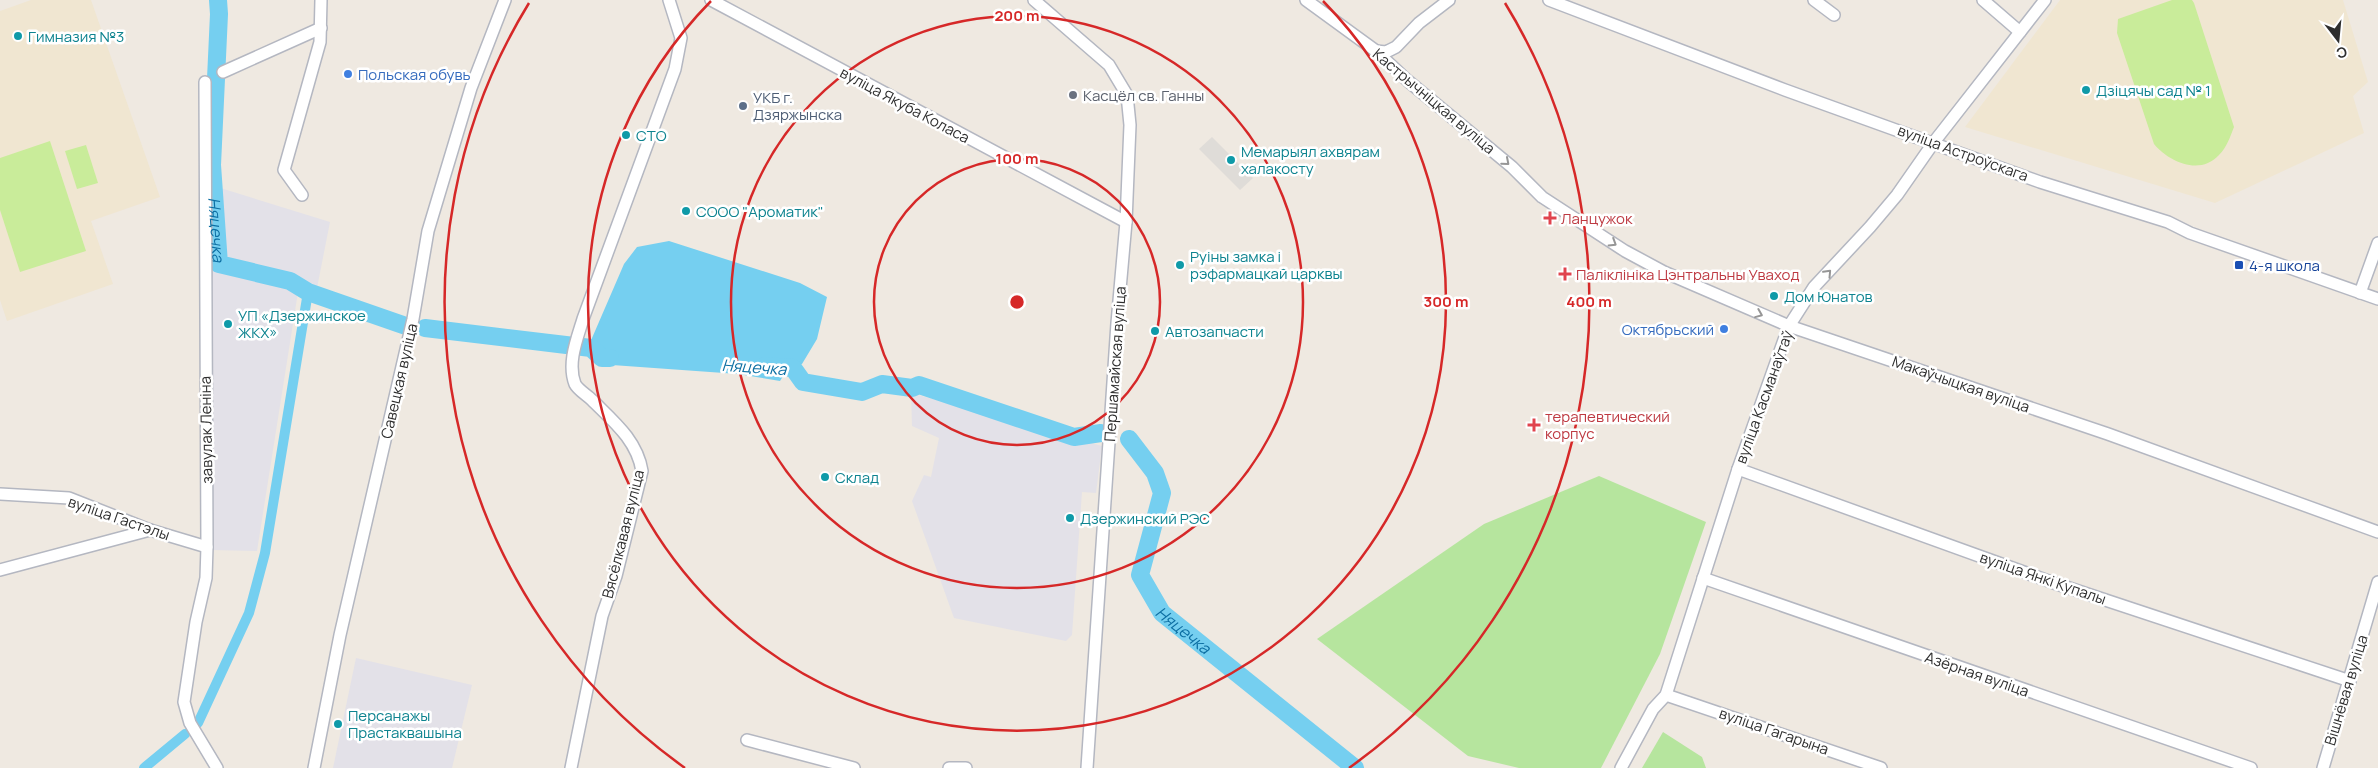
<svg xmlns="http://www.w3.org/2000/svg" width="2378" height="768" viewBox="0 0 2378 768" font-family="Manrope,sans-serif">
	<rect width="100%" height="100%" fill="#efe9e1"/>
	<g fill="#e3e1e8">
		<path d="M214,186L330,222L317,288L298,292L257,551L211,550L209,290Z"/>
		<path d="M911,393L1102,446L1096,493L1082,492L1072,635L1066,641L954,618L912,501L924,475L931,477L939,438L912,426Z"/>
		<path d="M356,658L472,685L452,768H333Z"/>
	</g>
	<g fill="#f0e6d1">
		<path d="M31,0H91L160,197L91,221L113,284L7,321L0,300V11Z"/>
		<path d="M2060,0H2343L2368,82L2353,96L2364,133L2215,203L1965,127Z"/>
	</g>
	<g fill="#b6e59e">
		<path d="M1599,476L1706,522L1660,654L1601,768H1519L1468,756L1317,639L1484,524Z"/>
		<path d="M1663,732L1702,757L1706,768H1642Z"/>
	</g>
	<g fill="#c9ec9a">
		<path d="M2172,0H2192L2194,3L2234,127C2230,137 2227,147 2219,155C2200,176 2169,162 2154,144L2117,33L2118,19Z"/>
		<path d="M50,141L86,251L20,272L0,210V158Z"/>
		<path d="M86,145L98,183L77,189L65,151Z"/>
	</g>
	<path fill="#dfdcd8" d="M1212,137L1253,178L1240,190L1199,149Z"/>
	<path fill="#75cff0" d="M669,241L800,283L827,297L817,339L802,364L788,368L780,381L738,374L598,364L589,345L624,264L637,247Z"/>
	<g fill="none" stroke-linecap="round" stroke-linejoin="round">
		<g stroke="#75cff0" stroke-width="10">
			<path d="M198,723L249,613L265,553L308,292"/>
			<path d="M144,768L185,734"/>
		</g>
		<g stroke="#75cff0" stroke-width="18">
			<path id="s1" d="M218,0L219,14L212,165L219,264L290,281L308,292L403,325"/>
			<path d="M425,328L591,348L602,358H610"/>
			<path d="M765,366L793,368L803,382L862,392L882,384L912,388L919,385L1074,437L1101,433"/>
			<path id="s2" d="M1129,439L1155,473L1162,493L1140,575L1162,613L1355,768"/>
		</g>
		<defs>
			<g id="minor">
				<path d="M711,0L1126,222"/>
				<path d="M1034,0L1109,65L1127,95L1130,125L1126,222L1117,323L1087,768"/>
				<path d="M1306,0L1376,51L1408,81L1512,167L1542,197L1625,251L1664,272L1789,326L2108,434L2378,532"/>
				<path d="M1549,0L1785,90L2040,182L2168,222L2190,233L2378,299"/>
				<path d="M1814,0L1834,15"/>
				<path d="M1983,0L2020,32"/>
				<path d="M1376,51L1386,52L1396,47L1419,23L1449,0"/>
				<path d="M223,72L321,28"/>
				<path d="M205,82L207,547L206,578L196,622L184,702L190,723L217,768"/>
				<path d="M302,195L284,170L320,42L321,0"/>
				<path d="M2360,293L2378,243"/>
				<path d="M1738,469L2054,583L2350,681"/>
				<path d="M0,494L69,498L150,530L207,547"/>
				<path d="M0,570L150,530"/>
				<path d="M1703,578L2251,768"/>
				<path d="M1666,695L1881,768"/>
				<path d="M747,740L854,768"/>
				<path d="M314,768L340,635L413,319L428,231L471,88L505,0"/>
				<path d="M571,768L602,616L616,576L642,471C637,440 613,421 592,400C587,395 578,390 575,384C567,363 577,339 583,319L675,69L681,38L669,0"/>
				<path d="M949,768H966"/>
				<path d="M1621,768L1653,709L1666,695L1738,469L1789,326L1814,287L1870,227L1897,195L1934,142L2045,0"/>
				<path d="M2323,768L2378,582"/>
			</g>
		</defs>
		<use href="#minor" stroke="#b4b7c1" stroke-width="14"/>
		<use href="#minor" stroke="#fff" stroke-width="11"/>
	</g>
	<defs><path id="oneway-chevron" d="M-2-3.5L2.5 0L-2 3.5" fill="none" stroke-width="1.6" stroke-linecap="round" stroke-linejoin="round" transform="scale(1.25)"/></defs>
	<g stroke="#969696">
		<use href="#oneway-chevron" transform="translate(1506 162) rotate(41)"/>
		<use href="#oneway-chevron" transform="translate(1613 243) rotate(32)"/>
		<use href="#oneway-chevron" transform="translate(1828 273) rotate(-47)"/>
		<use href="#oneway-chevron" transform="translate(1759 314) rotate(22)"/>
	</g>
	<g fill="none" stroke="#d62828" stroke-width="2.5">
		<circle cx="1017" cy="302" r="143"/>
		<circle cx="1017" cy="302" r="286"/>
		<path d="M1323 1A429 429 0 1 1 711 1"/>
		<path d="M685 768A572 572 0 0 1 529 3M1505 3A572 572 0 0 1 1349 768"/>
	</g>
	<g fill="#0f9aa8" stroke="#fff" stroke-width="2">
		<circle cx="18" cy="36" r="5"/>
		<circle cx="2086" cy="90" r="5"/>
		<circle cx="626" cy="135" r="5"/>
		<circle cx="1231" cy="160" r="5"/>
		<circle cx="686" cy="211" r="5"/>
		<circle cx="1180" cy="265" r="5"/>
		<circle cx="1774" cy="296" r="5"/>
		<circle cx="228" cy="324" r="5"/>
		<circle cx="1155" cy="331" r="5"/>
		<circle cx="825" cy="477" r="5"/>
		<circle cx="1070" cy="518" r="5"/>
		<circle cx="338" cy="724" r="5"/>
	</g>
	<g fill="#3f7fe0" stroke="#fff" stroke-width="2">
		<circle cx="348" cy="74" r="5"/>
		<circle cx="1724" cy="329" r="5"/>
	</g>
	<circle fill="#6b7280" stroke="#fff" stroke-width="2" cx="1073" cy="95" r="5"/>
	<circle fill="#5c6f8a" stroke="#fff" stroke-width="2" cx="743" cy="106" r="5"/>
	<g fill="#e0444e" stroke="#fff" stroke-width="2">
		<path d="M1547.5 210.5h5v5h5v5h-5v5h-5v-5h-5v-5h5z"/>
		<path d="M1562.5 266.5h5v5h5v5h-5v5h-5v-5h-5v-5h5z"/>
		<path d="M1531.5 417.5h5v5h5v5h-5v5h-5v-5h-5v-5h5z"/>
	</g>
	<rect fill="#1a4fb4" stroke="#fff" stroke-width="2" x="2234" y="260" width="10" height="10" rx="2.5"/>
	<g text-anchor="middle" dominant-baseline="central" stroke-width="5" stroke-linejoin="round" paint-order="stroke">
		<g font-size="15" fill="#0d838f" stroke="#fff" text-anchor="start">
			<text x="28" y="36">Гимназия №3</text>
			<text x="2096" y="90">Дзіцячы сад № 1</text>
			<text x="636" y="135">СТО</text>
			<text x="1241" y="151">Мемарыял ахвярам<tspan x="1241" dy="17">халакосту</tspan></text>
			<text x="696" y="211">СООО "Ароматик"</text>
			<text x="1190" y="256">Руіны замка і<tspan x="1190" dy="17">рэфармацкай царквы</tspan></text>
			<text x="1784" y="296">Дом Юнатов</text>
			<text x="238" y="315">УП «Дзержинское<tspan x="238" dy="17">ЖКХ»</tspan></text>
			<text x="1165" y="331">Автозапчасти</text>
			<text x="835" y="477">Склад</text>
			<text x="1080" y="518">Дзержинский РЭС</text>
			<text x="348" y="715">Персанажы<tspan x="348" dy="17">Прастаквашына</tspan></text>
		</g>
		<g font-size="15" fill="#366cbe" stroke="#fff" text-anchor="start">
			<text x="358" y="74">Польская обувь</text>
			<text x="1714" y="329" text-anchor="end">Октябрьский</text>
		</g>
		<g font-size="15" fill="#5b616d" stroke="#fff" text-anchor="start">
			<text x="1083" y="95">Касцёл св. Ганны</text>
		</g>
		<g font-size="15" fill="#4e5e75" stroke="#fff" text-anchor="start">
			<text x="753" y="97">УКБ г.<tspan x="753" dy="17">Дзяржынска</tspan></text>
		</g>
		<g font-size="15" fill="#2e2e2e" stroke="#fff">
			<text transform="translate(1434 101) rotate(40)">Кастрычніцкая вуліца</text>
			<text transform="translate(905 105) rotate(28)">вуліца Якуба Коласа</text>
			<text transform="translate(1963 153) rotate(20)">вуліца Астроўскага</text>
			<text transform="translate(1115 364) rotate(-86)">Першамайская вуліца</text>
			<text transform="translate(399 381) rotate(-77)">Савецкая вуліца</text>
			<text transform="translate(1961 384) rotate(19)">Макаўчыцкая вуліца</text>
			<text transform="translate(1764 397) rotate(-70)">вуліца Касманаўтаў</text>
			<text transform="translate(206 430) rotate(-91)">завулак Леніна</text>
			<text transform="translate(119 518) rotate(19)">вуліца Гастэлы</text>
			<text transform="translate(623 534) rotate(-76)">Вясёлкавая вуліца</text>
			<text transform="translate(2043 578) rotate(19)">вуліца Янкі Купалы</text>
			<text transform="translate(1977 674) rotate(19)">Азёрная вуліца</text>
			<text transform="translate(2346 690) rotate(-73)">Вішнёвая вуліца</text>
			<text transform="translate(1774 731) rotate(19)">вуліца Гагарына</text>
		</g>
		<g font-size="15" fill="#be3a42" stroke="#fff" text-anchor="start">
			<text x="1561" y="218">Ланцужок</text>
			<text x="1576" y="274">Паліклініка Цэнтральны Уваход</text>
			<text x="1545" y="416">терапевтический<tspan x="1545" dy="17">корпус</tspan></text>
		</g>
		<g font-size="15" fill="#164399" stroke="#fff" text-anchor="start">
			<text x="2249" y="265">4-я школа</text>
		</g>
		<g font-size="16" font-style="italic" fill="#0d6fa3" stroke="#fff">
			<text stroke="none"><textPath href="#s1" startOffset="230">Няцечка</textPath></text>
			<text transform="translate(754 367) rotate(4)">Няцечка</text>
			<text stroke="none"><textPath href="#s2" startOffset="220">Няцечка</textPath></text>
		</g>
	</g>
	<circle cx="1017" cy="302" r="8" fill="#d62828" stroke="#fff" stroke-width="2.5"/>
	<g font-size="15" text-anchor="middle" font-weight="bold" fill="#d62828" stroke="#fff" stroke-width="5" stroke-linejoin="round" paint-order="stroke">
		<text x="1017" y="21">200 m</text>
		<text x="1017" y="164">100 m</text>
		<text x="1446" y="307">300 m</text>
		<text x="1589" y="307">400 m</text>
	</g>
	<g transform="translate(2338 40) rotate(164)" stroke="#ffffff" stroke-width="4" paint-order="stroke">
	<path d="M0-4L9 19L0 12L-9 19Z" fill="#2e2e2e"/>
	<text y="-8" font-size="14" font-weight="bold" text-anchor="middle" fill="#2e2e2e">С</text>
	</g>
</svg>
